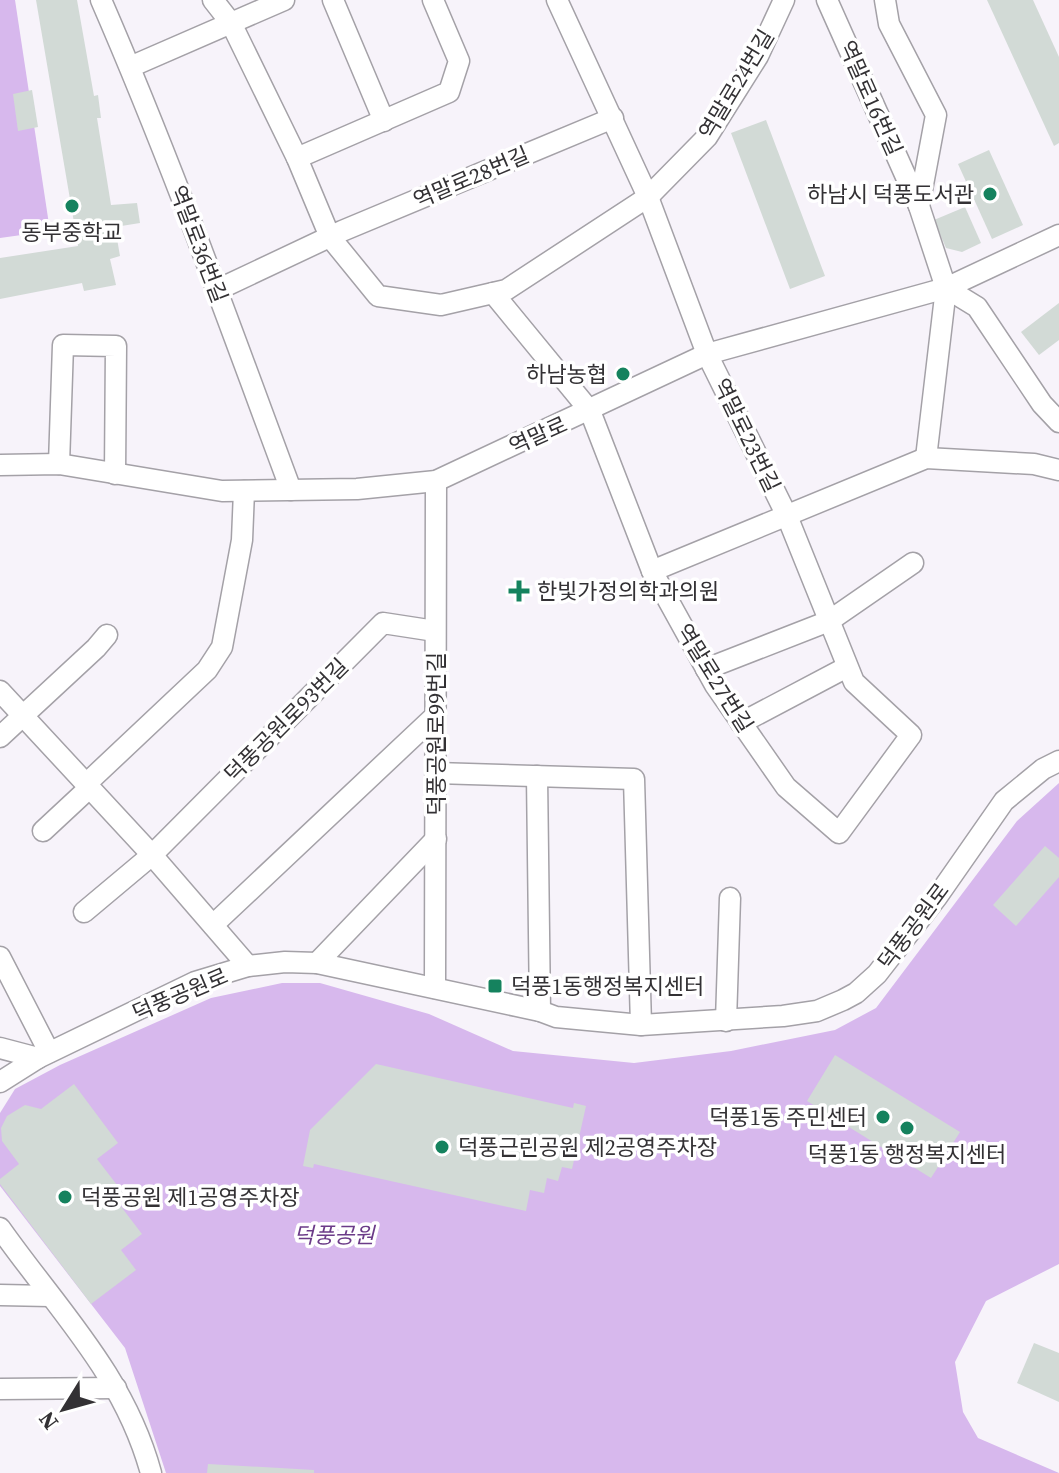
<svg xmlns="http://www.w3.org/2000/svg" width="1059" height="1473" viewBox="0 0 1059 1473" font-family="'Source Serif 4','Noto Sans KR',serif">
	<rect width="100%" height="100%" fill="#f7f3fa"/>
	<g fill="#d7b8ed">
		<path d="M0,0H15L50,231L0,238Z"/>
		<path d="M1059,783V1264L986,1301L955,1362L963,1412L978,1438L1059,1473H166L125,1348L0,1186V1113L15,1089L60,1065L211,998L282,983H320L429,1014L513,1051L634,1063L731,1051L835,1030L876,1008L1017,821Z"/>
	</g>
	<g fill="#d2dad6">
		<path d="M36,0H77L94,96L98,95L101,118H97L111,205L137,203L140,223L115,227L120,256L110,259L116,285L84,291L82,283L0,299V258L78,246Z"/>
		<path d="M987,0H1033L1059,57V143L1054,146Z"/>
		<path d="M32,90L38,127L18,131L13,94Z"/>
		<path d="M766,120L825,276L790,289L731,133Z"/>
		<path d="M989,150L1023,225L992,239L958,164Z"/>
		<path d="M965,207L981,243L962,252L946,248L934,220Z"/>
		<path d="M1059,303V340L1039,355L1021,332Z"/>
		<path d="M1045,846L1059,858V877L1016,926L993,905Z"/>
		<path d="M835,1055L960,1132L931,1178L807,1101Z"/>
		<path d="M376,1064L573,1108L574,1103L586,1106L572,1169L562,1167L558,1181L547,1178L544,1193L530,1190L526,1211L314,1164L313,1168L303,1166L310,1130Z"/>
		<path d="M74,1084L118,1143L97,1159L124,1194L116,1200L142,1234L121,1250L136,1270L91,1304L0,1184V1179L19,1164L2,1141L1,1128L7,1116L25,1105L41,1109Z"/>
		<path d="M1034,1343L1059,1353V1402L1017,1383Z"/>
		<path d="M208,1464L314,1470V1473H207Z"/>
	</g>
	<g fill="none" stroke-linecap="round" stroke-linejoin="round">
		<defs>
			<g id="street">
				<path d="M101,0C171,161 230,326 291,490"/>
				<path d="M213,0L231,23L297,158L330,237L378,296L441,305L506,290L648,197L707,137L758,56L784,0"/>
				<path d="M333,0L384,121"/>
				<path d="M827,0L919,206L946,288L926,458"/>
				<path d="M885,0L889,24L936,115L919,206"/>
				<path d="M130,67L284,0"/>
				<path d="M297,158L449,92L459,61L433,0"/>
				<path d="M946,288L977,307L1042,404L1059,422"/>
				<path d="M217,290L342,231L613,118"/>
				<path d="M493,293L590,411L652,571L715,685L786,787L839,833L911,735L854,682L787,516L707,354L648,197L557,0"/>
				<path d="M59,464L63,345L116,346L115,474"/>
				<path d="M0,465L59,464L222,491L357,489L436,481L707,354L946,288L1059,235"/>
				<path d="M652,571L926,458L1034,464L1059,470"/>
				<path d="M706,669L829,621L913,563"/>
				<path d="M0,691L152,855L248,966"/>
				<path d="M741,723L847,667"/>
				<path d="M0,737L96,648L107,635"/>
				<path d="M436,773L634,779L641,1025"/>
				<path d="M537,776L540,1011"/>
				<path d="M43,831L86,791V784L207,670L222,647L242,540L244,491"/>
				<path d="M84,912L152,855L383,623L435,631"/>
				<path d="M213,925L435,716"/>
				<path d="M0,957L49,1052"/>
				<path d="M317,963L436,839"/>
				<path d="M435,988L436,481"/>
				<path d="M726,1021L730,898"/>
				<path d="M0,1048L38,1058"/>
				<path d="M0,1082L38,1058L195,982L248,966L285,962L317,963L540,1011L556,1017L641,1025L783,1016L817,1011L843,1000L856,993L877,974L937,897L1004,801L1043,769L1059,761"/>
				<path d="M0,1228C57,1309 124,1374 151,1473"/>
				<path d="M0,1295L50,1296"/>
				<path d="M0,1389L116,1388"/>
			</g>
		</defs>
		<use href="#street" stroke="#a4a1a7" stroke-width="23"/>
		<use href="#street" stroke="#fff" stroke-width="20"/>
	</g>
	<g fill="#15825e" stroke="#fff" stroke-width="3">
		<circle cx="990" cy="194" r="8"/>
		<circle cx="72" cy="206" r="8"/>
		<circle cx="623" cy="374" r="8"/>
		<path d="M515 579h8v8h8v8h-8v8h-8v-8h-8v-8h8z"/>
		<rect x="487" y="978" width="16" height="16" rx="4"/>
		<circle cx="883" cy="1117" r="8"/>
		<circle cx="907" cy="1128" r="8"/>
		<circle cx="442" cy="1147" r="8"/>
		<circle cx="65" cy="1197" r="8"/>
	</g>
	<g text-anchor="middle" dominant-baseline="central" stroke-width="7" stroke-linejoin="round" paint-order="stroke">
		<g font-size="22" fill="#333134" stroke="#fff">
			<text transform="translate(736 84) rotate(-59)">역말로24번길</text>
			<text transform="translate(871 98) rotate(66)">역말로16번길</text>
			<text transform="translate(471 177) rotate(-23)">역말로28번길</text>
			<text transform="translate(199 244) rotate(69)">역말로36번길</text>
			<text transform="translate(538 435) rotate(-24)">역말로</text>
			<text transform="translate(747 435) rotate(64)">역말로23번길</text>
			<text transform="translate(715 678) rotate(58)">역말로27번길</text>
			<text transform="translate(286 720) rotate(-45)">덕풍공원로93번길</text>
			<text transform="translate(436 734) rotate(-90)">덕풍공원로99번길</text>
			<text transform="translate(913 926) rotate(-53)">덕풍공원로</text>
			<text transform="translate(180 994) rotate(-23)">덕풍공원로</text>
		</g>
		<g font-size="22" fill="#333134" stroke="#fff" text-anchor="start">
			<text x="974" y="194" text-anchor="end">하남시 덕풍도서관</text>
			<text x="72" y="232" text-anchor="middle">동부중학교</text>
			<text x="607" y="374" text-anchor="end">하남농협</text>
			<text x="537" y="591">한빛가정의학과의원</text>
			<text x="511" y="986">덕풍1동행정복지센터</text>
			<text x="867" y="1117" text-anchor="end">덕풍1동 주민센터</text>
			<text x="458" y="1147">덕풍근린공원 제2공영주차장</text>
			<text x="907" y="1154" text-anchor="middle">덕풍1동 행정복지센터</text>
			<text x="81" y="1197">덕풍공원 제1공영주차장</text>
		</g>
		<g font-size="22" font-style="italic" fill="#6b3b88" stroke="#fff">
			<text x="334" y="1235">덕풍공원</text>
		</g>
	</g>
	<g transform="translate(64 1409) rotate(233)" stroke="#ffffff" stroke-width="6" paint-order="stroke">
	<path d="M0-6L14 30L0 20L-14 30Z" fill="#333134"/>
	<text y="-12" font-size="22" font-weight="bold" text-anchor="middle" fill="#333134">N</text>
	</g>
</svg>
